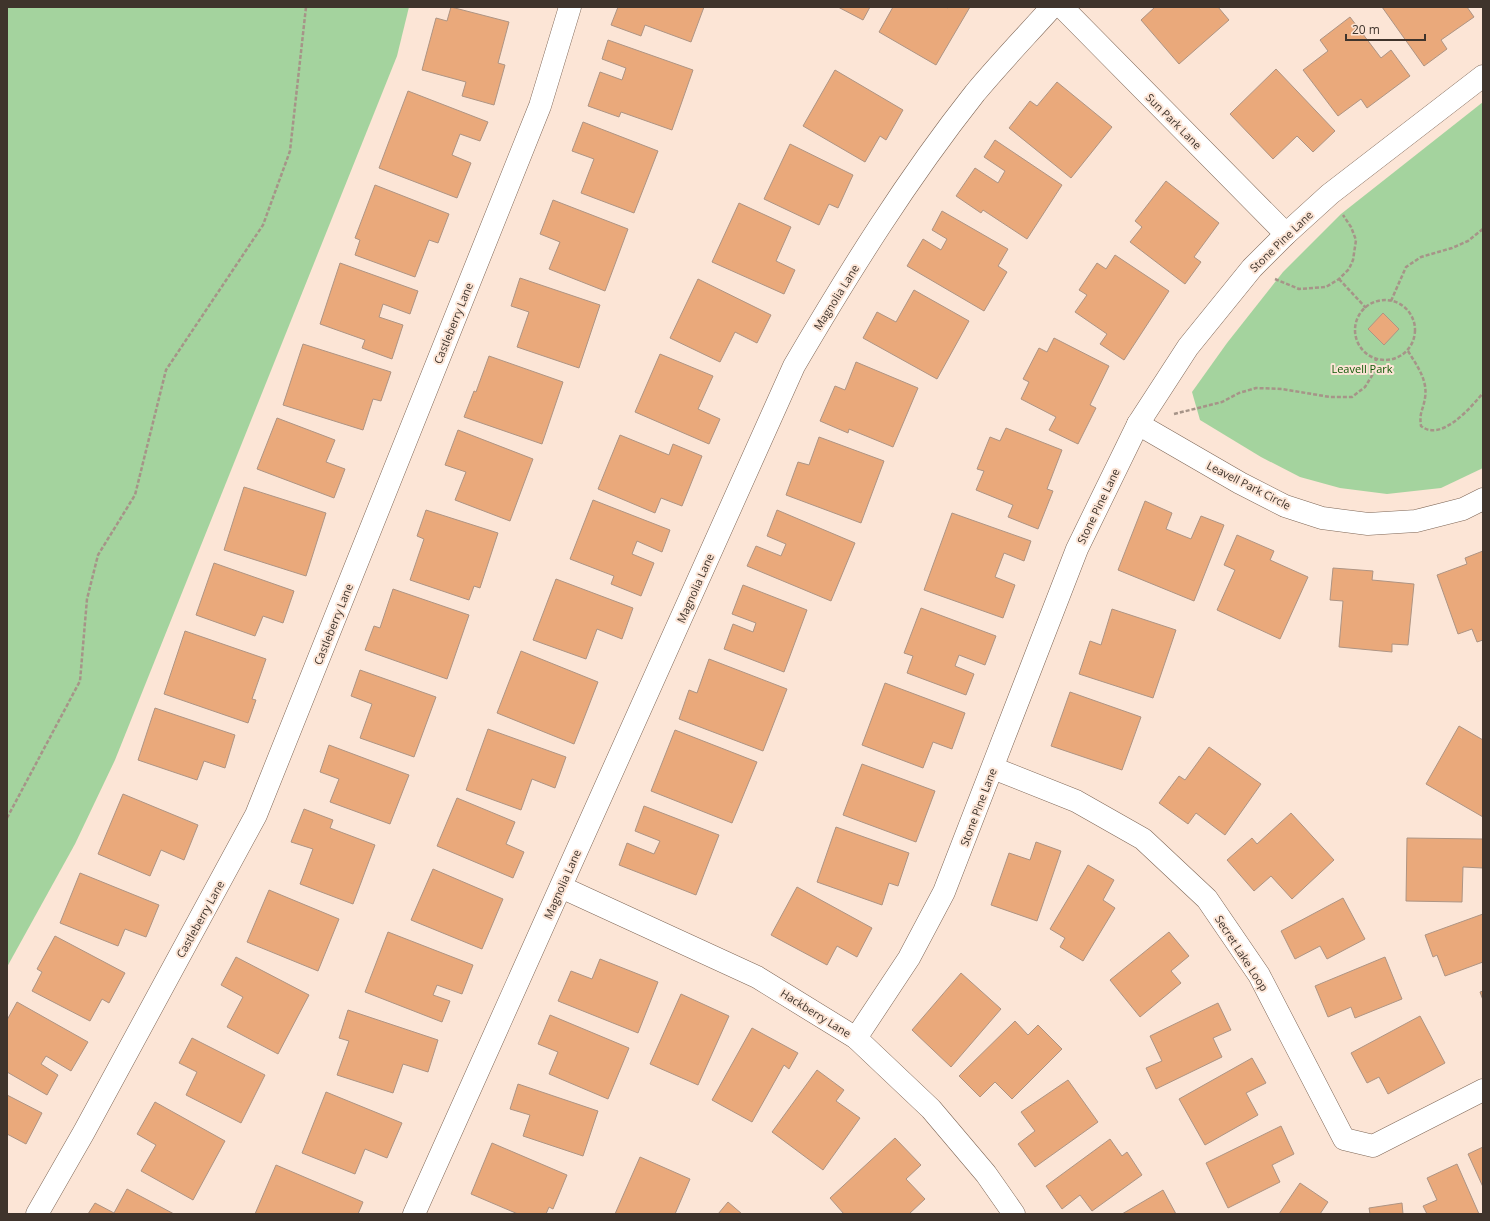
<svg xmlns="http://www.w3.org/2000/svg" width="1490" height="1221" viewBox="0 0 1490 1221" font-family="'Open Sans',sans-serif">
	<rect width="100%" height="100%" fill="#fce5d6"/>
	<g fill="#a4d39e">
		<path d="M7,7H409L397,56L115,760L75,844L7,967Z"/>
		<path d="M1483,102V468L1441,488L1387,494L1340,488L1300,477L1261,457L1200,420L1192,392L1227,343L1283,272L1341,214Z"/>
	</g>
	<g fill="#eaa97b" stroke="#ae9483">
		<path d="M451,7L509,22L498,63L505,65L494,105L462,96L466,82L422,70L436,18L447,21Z"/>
		<path d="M618,7H704L691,42L645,25L641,36L611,25Z"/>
		<path d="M838,7H870L863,20Z"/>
		<path d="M893,7H946L948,8V7H970L936,65L879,32Z"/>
		<path d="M1155,7H1218L1229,20L1179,64L1141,20Z"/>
		<path d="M1382,7H1467L1474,17L1441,40L1447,49L1424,66Z"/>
		<path d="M1350,17L1381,58L1391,50L1410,76L1367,108L1361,99L1338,116L1303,70L1328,51L1320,40Z"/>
		<path d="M608,40L693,70L672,130L621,112L619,117L588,106L600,72L622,80L626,68L602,59Z"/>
		<path d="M1276,69L1335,131L1313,152L1297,136L1273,159L1230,114Z"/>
		<path d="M835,70L903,110L886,140L880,136L865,162L803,126Z"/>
		<path d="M1057,82L1112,127L1071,178L1009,128L1030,101L1037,106Z"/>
		<path d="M408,91L488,122L480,141L460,134L452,155L471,163L457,198L379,168Z"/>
		<path d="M583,122L658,151L634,213L581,193L594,159L572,151Z"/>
		<path d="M995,140L1062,185L1027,239L983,210L981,213L956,196L975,168L998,183L1005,171L984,157Z"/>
		<path d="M790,144L853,175L838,208L829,204L819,225L764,199Z"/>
		<path d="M1166,181L1219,223L1194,257L1201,262L1185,284L1130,242L1142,227L1135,221Z"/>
		<path d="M375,185L449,214L438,243L429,240L415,277L355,255L360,240L355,238Z"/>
		<path d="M553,200L628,229L605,291L549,269L560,242L540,234Z"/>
		<path d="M739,203L791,227L776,261L795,270L784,294L712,262Z"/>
		<path d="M942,211L1008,249L998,266L1007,272L984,311L907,266L923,239L941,250L947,239L932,230Z"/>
		<path d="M1115,255L1169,291L1124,360L1100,344L1107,334L1075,312L1087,295L1079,290L1097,263L1106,269Z"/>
		<path d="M340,263L418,291L410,314L383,304L379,317L403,325L392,359L362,348L365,340L320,324Z"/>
		<path d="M520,278L600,305L579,368L517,347L529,312L511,306Z"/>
		<path d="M698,279L771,315L757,343L735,332L720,362L670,338Z"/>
		<path d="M914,290L969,321L937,379L863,338L877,312L896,322Z"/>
		<path d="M1383,313L1399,329L1384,345L1368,329Z"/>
		<path d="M1054,338L1109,366L1090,405L1096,408L1078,444L1049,430L1056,417L1021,399L1029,382L1023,379L1039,348L1047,352Z"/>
		<path d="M303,344L391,372L381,401L373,399L363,430L283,405Z"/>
		<path d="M660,354L713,376L698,409L720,419L709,444L635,412Z"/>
		<path d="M489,356L563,382L542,444L464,417L474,391L476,392Z"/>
		<path d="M856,362L918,388L893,447L849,429L848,433L820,421L835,386L845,390Z"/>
		<path d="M277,418L335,440L326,462L345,469L334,498L257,469Z"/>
		<path d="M1006,428L1062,450L1047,489L1053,491L1038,529L1008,517L1013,505L976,490L984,471L977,469L990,437L1000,441Z"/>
		<path d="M458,430L533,459L510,521L455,500L466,472L445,465Z"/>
		<path d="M620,435L669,455L673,444L702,456L682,506L661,498L655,513L598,489Z"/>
		<path d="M819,437L884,461L861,523L786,495L798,462L809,465Z"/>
		<path d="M244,487L326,513L306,576L224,550Z"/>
		<path d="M593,500L670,530L662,552L637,541L632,554L654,563L641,596L611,584L614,576L570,559Z"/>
		<path d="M1145,501L1172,513L1166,529L1191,539L1201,516L1224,525L1194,601L1118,570Z"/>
		<path d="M426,510L498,533L480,588L474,586L469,600L410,580L424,539L417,536Z"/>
		<path d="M777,510L855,543L831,601L747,566L756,546L781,556L786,544L767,536Z"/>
		<path d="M952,513L1031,541L1024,561L1004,553L995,577L1015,585L1003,618L924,590Z"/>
		<path d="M1237,535L1274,551L1270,560L1308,577L1280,639L1217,610L1235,570L1224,565Z"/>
		<path d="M1483,551V640L1477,642L1472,629L1458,634L1437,575L1467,564L1465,558Z"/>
		<path d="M214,563L294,591L283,623L263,616L255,636L196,615Z"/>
		<path d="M1333,568L1373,571L1372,580L1414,584L1408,645L1392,644V652L1339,647L1343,601L1330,600Z"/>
		<path d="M556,579L633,608L622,639L597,629L586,659L533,640Z"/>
		<path d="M743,585L807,610L784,672L724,649L733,624L753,632L756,623L732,614Z"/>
		<path d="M393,589L469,615L447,679L365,650L374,626L380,628Z"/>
		<path d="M921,608L996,636L985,665L959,655L955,666L974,674L966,695L907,673L913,656L904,653Z"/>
		<path d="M1112,609L1176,630L1153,698L1079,674L1090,641L1101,645Z"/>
		<path d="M185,631L266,659L252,699L256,700L248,723L164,694Z"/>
		<path d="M521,651L598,682L574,744L497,713Z"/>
		<path d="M709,659L787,689L763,751L679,719L689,690L697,693Z"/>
		<path d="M360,670L436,697L414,757L360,738L372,704L351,696Z"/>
		<path d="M885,683L965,713L952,749L933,742L923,768L862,745Z"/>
		<path d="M1070,692L1141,717L1122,770L1051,746Z"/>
		<path d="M155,708L235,735L225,768L204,761L197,780L138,760Z"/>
		<path d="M1459,726L1483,740V817L1426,784Z"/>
		<path d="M488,729L566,757L555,788L532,779L521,810L466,790Z"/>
		<path d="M675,730L757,762L732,823L651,791Z"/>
		<path d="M329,745L409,775L390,824L330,802L339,779L320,772Z"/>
		<path d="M1209,747L1261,784L1225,835L1196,813L1188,824L1159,803L1179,776L1185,780Z"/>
		<path d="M862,764L935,791L916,842L843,815Z"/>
		<path d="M123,794L198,825L184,860L161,850L150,876L98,854Z"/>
		<path d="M457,798L515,822L506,844L524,852L513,878L437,846Z"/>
		<path d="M644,806L719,835L696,895L619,865L627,843L654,854L660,841L635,831Z"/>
		<path d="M304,809L333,820L330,828L375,845L353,904L300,884L313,849L291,842Z"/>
		<path d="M1291,813L1334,860L1292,899L1271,876L1254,891L1227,860L1252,838L1257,844Z"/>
		<path d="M836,827L909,853L898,886L889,883L882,905L817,882Z"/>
		<path d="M1407,838L1483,839V868L1463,867L1462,902L1406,901Z"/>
		<path d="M1036,842L1061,851L1037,921L991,905L1009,853L1030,860Z"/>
		<path d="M1088,865L1114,880L1103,900L1115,908L1083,961L1060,947L1065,938L1050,929Z"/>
		<path d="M433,869L503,899L482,949L411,920Z"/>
		<path d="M80,873L159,905L146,937L125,929L118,946L60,923Z"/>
		<path d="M797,887L872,928L857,957L837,946L827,965L771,935Z"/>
		<path d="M269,890L339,919L318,971L247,942Z"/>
		<path d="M1343,898L1365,939L1327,959L1320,946L1295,959L1281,931Z"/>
		<path d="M1483,914V962L1445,976L1437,955L1433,957L1425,935Z"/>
		<path d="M388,932L473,965L462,994L437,985L433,995L450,1001L442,1022L365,992Z"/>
		<path d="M1169,932L1189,956L1171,971L1181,983L1140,1017L1110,980Z"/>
		<path d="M55,936L125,973L109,1003L102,999L90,1021L32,991L42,972L37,969Z"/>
		<path d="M236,957L309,995L278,1054L227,1027L243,997L221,985Z"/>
		<path d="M1385,957L1402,999L1355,1018L1351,1007L1328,1017L1315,986Z"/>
		<path d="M600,959L658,982L638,1033L558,1001L571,971L592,979Z"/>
		<path d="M961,973L1001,1009L951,1067L912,1030Z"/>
		<path d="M1483,991V1000L1480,992Z"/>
		<path d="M681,994L729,1016L698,1085L650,1064Z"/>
		<path d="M17,1002L88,1042L71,1071L46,1056L41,1064L58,1075L47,1095L7,1072V1020Z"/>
		<path d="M1218,1003L1231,1030L1213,1038L1222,1057L1156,1089L1146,1068L1162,1061L1150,1036Z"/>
		<path d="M348,1010L438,1040L428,1072L403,1064L393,1093L337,1075L349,1041L339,1038Z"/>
		<path d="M550,1015L629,1048L608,1099L549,1074L558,1052L538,1044Z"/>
		<path d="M1420,1016L1445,1063L1388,1094L1379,1077L1367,1083L1351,1053Z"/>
		<path d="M1015,1021L1028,1035L1038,1025L1062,1049L1012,1099L995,1082L980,1097L959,1076Z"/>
		<path d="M752,1028L798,1053L789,1069L784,1065L752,1122L712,1100Z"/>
		<path d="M192,1038L265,1075L241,1123L186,1095L197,1072L179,1063Z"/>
		<path d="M1252,1058L1266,1083L1246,1093L1258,1115L1205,1145L1179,1099Z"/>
		<path d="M817,1070L844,1090L836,1101L860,1118L823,1170L772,1132Z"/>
		<path d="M1068,1080L1098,1122L1035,1167L1018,1144L1035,1131L1021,1112Z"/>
		<path d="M518,1084L598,1111L583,1156L523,1136L530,1115L510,1109Z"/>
		<path d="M326,1092L402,1123L387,1158L365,1149L355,1174L302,1153Z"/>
		<path d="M7,1095L42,1113L26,1144L7,1134Z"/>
		<path d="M155,1102L225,1141L193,1200L141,1171L156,1145L137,1134Z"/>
		<path d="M1281,1126L1294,1154L1272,1165L1280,1182L1228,1208L1206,1163Z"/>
		<path d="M895,1138L921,1165L906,1179L925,1199L909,1214H844L830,1198Z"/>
		<path d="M1110,1139L1122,1156L1127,1152L1142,1175L1092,1211L1080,1195L1062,1209L1046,1186Z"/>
		<path d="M492,1143L567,1175L553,1209L549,1207L546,1214H518L471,1194Z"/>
		<path d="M1483,1147V1187L1468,1154Z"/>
		<path d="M640,1157L690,1179L675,1214H615Z"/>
		<path d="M1457,1164L1479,1214H1427L1423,1206L1437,1200L1427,1178Z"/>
		<path d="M276,1165L363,1202L358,1214H255Z"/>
		<path d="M1300,1183L1328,1202L1320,1214H1279Z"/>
		<path d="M127,1189L174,1214H88L95,1203L114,1213Z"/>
		<path d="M1163,1190L1176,1214H1122Z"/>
		<path d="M728,1202L742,1214H718Z"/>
		<path d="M1402,1203L1403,1214H1370L1369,1208Z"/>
	</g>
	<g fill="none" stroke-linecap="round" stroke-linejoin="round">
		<defs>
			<g id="minor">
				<path d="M1062,7L1286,234"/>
				<path d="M1138,424L1240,483L1285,506L1322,518L1368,524L1416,521L1463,509L1483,499"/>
				<path d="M993,768L1076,801L1143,839L1207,899L1259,975L1344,1139L1373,1146L1483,1090"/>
				<path d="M561,887L757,977L856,1038L931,1109L986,1174L1014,1214"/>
				<path d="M856,1038L909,958L944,892L1077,549L1138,424L1188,347L1252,268L1286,234L1330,194L1483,76"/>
				<path d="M37,1214L84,1132L256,815L540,106L570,7"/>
				<path d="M414,1214L794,366C849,272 907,179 975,93C999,64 1026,36 1052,7"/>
			</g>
		</defs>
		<use href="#minor" stroke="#7e6656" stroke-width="23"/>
		<g stroke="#a69488" stroke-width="2.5" stroke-dasharray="4 2" stroke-linecap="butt">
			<path d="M1275,279L1299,289L1326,287L1339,279L1349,269L1353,260L1356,240L1351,227L1343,215"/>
			<path d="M1339,279L1366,308"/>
			<circle cx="1385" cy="330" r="30"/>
			<path d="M1391,301L1406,267L1421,257L1452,248L1468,241L1483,229"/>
			<path d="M1408,351C1417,366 1428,380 1425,398C1423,411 1419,412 1421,426C1424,428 1427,430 1430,430C1449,433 1472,406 1483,393"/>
			<path d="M1174,414L1222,402L1239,393L1256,388L1282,389L1330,397H1352L1365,387L1373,374L1376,359"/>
			<path d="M7,818L80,681L87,599L98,555L135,495L166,370L263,225L290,151L306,7"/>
		</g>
		<use href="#minor" stroke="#fff" stroke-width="22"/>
	</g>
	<g text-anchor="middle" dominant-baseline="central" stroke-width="4" stroke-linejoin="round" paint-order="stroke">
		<g font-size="11" fill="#3f342c" stroke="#fce5d6">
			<text transform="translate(1174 121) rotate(45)">Sun Park Lane</text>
			<text transform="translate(1281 241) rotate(-44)">Stone Pine Lane</text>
			<text transform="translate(836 297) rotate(-58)">Magnolia Lane</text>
			<text transform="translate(453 323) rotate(-68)">Castleberry Lane</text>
			<text transform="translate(1249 485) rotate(27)">Leavell Park Circle</text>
			<text transform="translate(1098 506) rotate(-64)">Stone Pine Lane</text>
			<text transform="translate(695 588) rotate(-66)">Magnolia Lane</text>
			<text transform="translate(333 624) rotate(-68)">Castleberry Lane</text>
			<text transform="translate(978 807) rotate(-69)">Stone Pine Lane</text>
			<text transform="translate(562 884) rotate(-66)">Magnolia Lane</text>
			<text transform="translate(200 919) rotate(-61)">Castleberry Lane</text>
			<text transform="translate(1242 953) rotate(57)">Secret Lake Loop</text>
			<text transform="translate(816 1013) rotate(32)">Hackberry Lane</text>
		</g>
		<g font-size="11" fill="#115807" stroke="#fce5d6">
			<text x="1362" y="368">Leavell Park</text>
		</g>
	</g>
	<rect width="1490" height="1221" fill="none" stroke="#3f342c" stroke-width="16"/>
	<path d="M1346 34v6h79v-6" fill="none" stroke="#3f342c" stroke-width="2"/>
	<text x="1352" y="34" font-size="12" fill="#3f342c" stroke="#fce5d6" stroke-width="3" paint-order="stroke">20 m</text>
</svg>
